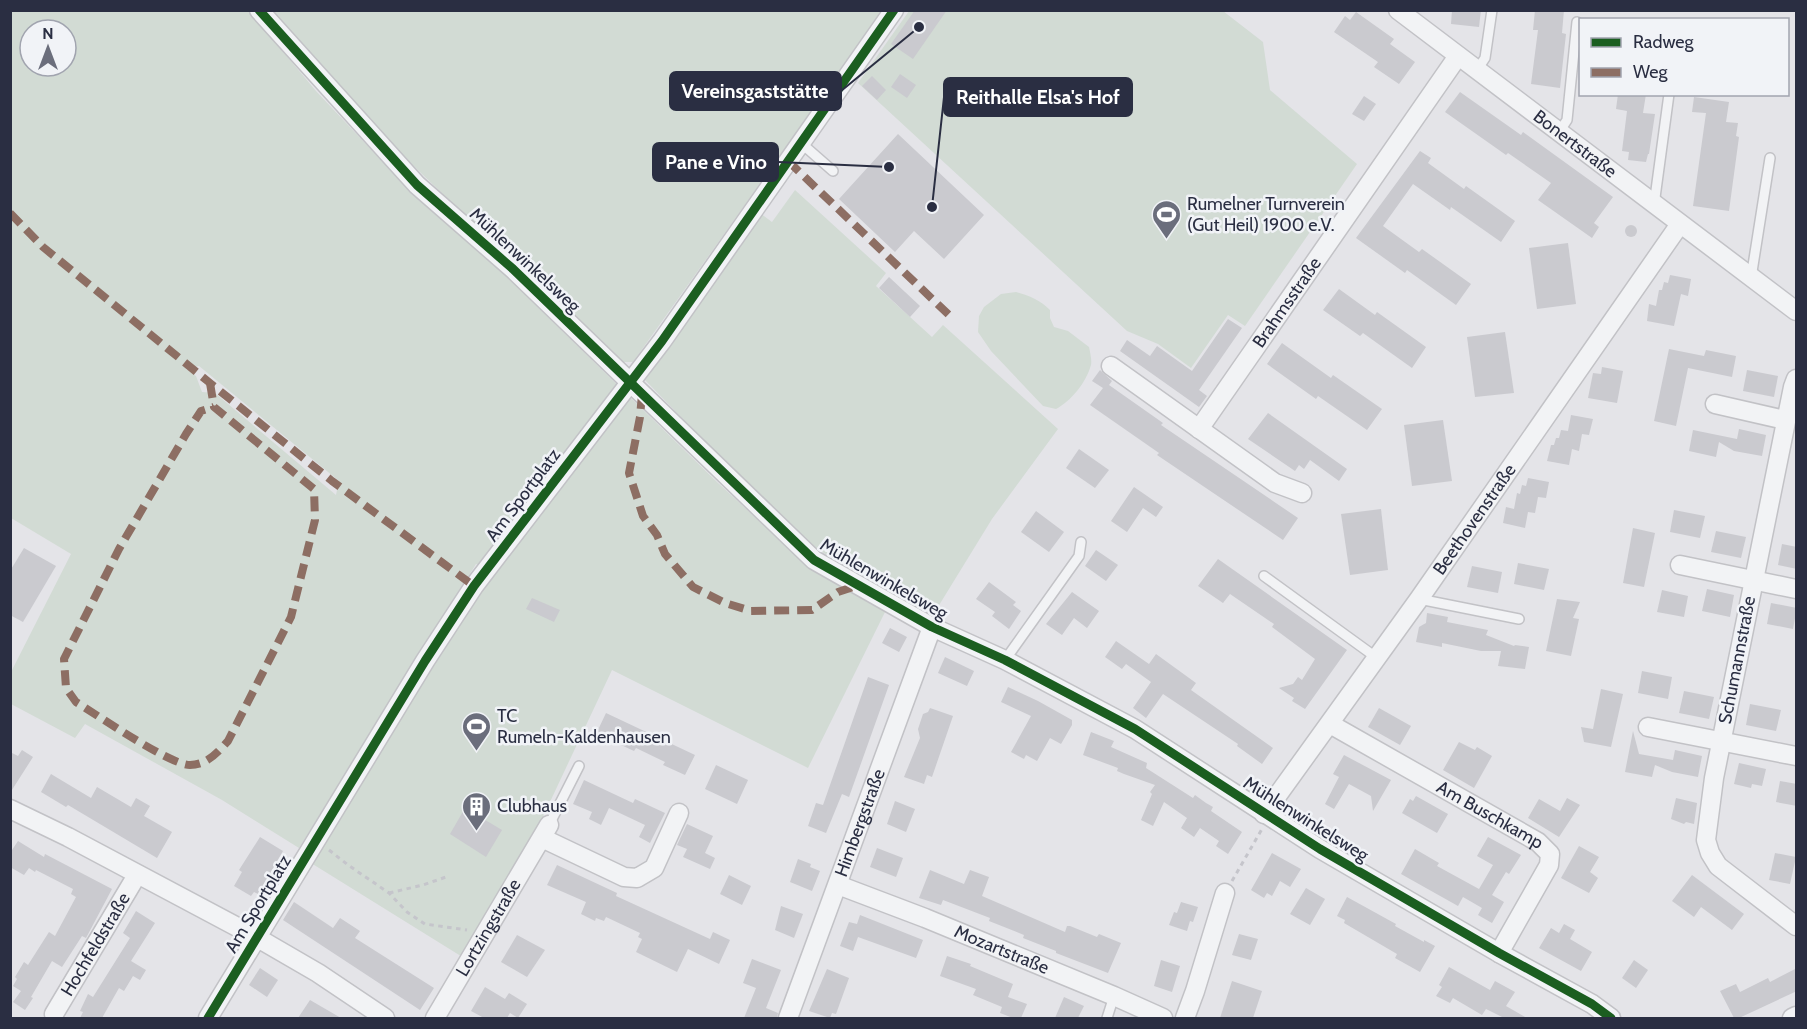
<svg xmlns="http://www.w3.org/2000/svg" width="1807" height="1029" viewBox="0 0 1807 1029" font-family="Cabin,sans-serif">
	<rect width="100%" height="100%" fill="#e4e4e8"/>
	<g fill="#d2dbd4" fill-rule="evenodd">
		<path d="M11,11H249L316,91L413,194L507,277L717,482L809,567L886,610L808,768L612,670L533,838L464,958L311,863L491,571L476,564L299,848L222,800L85,724L75,738L11,704V672L71,554L11,518ZM30,30H66V66H30ZM199,366L339,481L336,495L215,393L202,392L196,376L186,369Z"/>
		<path d="M269,11H883L633,362H618L374,128Z"/>
		<path d="M909,11H1223L1263,42L1270,90L1357,164L1245,326L1228,315L1191,368L1158,344L1127,331L858,83Z"/>
		<path d="M795,190L886,273L876,286L932,337L943,325L1058,429L992,519L933,615L849,569L816,548L723,460L643,378L760,213L772,222Z"/>
		<path d="M1016,292C1030,296 1040,300 1050,310V318L1054,327L1068,331L1089,347C1090,352 1092,360 1091,365C1086,383 1071,401 1056,409L1043,406L991,351L978,332L979,316L984,307L1001,294Z"/>
	</g>
	<g fill="#cacacf">
		<path d="M915,10H947L913,59L891,44Z"/>
		<path d="M1452,10H1481L1479,27L1451,24Z"/>
		<path d="M1535,10H1564L1562,33L1566,34L1560,88L1531,84L1538,30H1533Z"/>
		<path d="M1356,12L1394,39L1390,44L1415,62L1399,84L1374,67L1378,62L1334,32L1345,16L1350,20Z"/>
		<path d="M900,74L916,85L907,98L891,87Z"/>
		<path d="M872,76L886,90L877,100L862,86Z"/>
		<path d="M1460,92L1521,135L1523,132L1613,197L1594,223L1599,227L1592,238L1538,200L1551,183L1508,153L1506,155L1445,112Z"/>
		<path d="M1618,94H1646L1643,113L1655,114L1649,154H1648L1646,162L1628,160L1629,152L1622,151L1627,111L1616,109Z"/>
		<path d="M1364,96L1376,104L1364,121L1352,114Z"/>
		<path d="M1694,97L1729,102L1726,122L1738,123L1736,136L1739,137L1729,211L1693,206L1706,113L1692,112Z"/>
		<path d="M898,134L984,215L944,259L914,231L895,252L839,199Z"/>
		<path d="M1420,151L1431,158L1428,163L1464,189L1466,186L1515,221L1501,242L1451,207L1450,210L1413,184L1383,226L1419,252L1422,249L1471,284L1456,305L1407,270L1405,273L1356,238Z"/>
		<circle cx="1631" cy="231" r="6"/>
		<path d="M1568,243L1576,304L1537,309L1529,248Z"/>
		<path d="M1670,275L1691,279L1688,296L1681,294L1674,326L1647,321L1649,304L1656,306L1659,290H1662L1664,282L1668,283Z"/>
		<path d="M889,277L920,306L910,317L879,288Z"/>
		<path d="M1339,289L1375,315L1377,312L1426,347L1412,368L1363,333L1360,336L1323,310Z"/>
		<path d="M1228,319L1242,328L1199,390L1207,396L1199,407L1120,351L1127,340L1150,356L1157,346L1192,371Z"/>
		<path d="M1505,332L1514,393L1475,397L1467,337Z"/>
		<path d="M1282,343L1331,378L1333,375L1382,409L1367,430L1318,396L1316,399L1267,364Z"/>
		<path d="M1669,349L1704,356L1706,350L1736,356L1732,377L1688,368L1676,426L1654,421Z"/>
		<path d="M1602,367L1623,371L1617,403L1588,398L1593,373L1601,374Z"/>
		<path d="M1100,370L1112,381L1109,385L1163,423L1161,425L1298,518L1283,540L1157,455L1159,453L1090,405L1103,388L1092,381Z"/>
		<path d="M1747,370L1778,376L1774,397L1743,391Z"/>
		<path d="M1268,413L1347,469L1339,481L1310,460L1304,469L1299,465L1295,471L1248,439Z"/>
		<path d="M1571,415L1593,419L1589,435L1582,434L1579,451L1572,449L1569,465L1547,461L1551,445H1554L1556,438H1559L1561,430L1568,431Z"/>
		<path d="M1443,420L1452,481L1412,486L1404,425Z"/>
		<path d="M1739,429L1766,435L1762,456L1734,451L1719,442L1716,457L1689,451L1693,430L1737,439Z"/>
		<path d="M1079,449L1109,470L1095,488L1066,468Z"/>
		<path d="M1528,478L1549,482L1546,498L1538,497L1535,513L1528,512L1525,528L1503,523L1506,507L1514,509L1517,493L1520,494L1522,485L1526,486Z"/>
		<path d="M1134,487L1163,507L1156,517L1143,508L1127,532L1111,521Z"/>
		<path d="M1381,509L1388,570L1350,575L1341,514Z"/>
		<path d="M1674,510L1705,516L1700,538L1670,532Z"/>
		<path d="M1036,511L1064,532L1049,552L1021,532Z"/>
		<path d="M1633,528L1655,533L1644,587L1623,583Z"/>
		<path d="M1716,531L1746,537L1741,558L1711,552Z"/>
		<path d="M1782,544L1797,547V569L1778,565Z"/>
		<path d="M24,548L56,566L23,622L10,615V571Z"/>
		<path d="M1096,550L1118,565L1106,581L1085,566Z"/>
		<path d="M1218,559L1347,650L1305,709L1292,701L1294,698L1279,688L1293,684L1298,677L1302,680L1315,659L1272,627L1274,624L1230,594L1223,603L1198,586Z"/>
		<path d="M1518,563L1549,569L1544,590L1514,584Z"/>
		<path d="M1472,566L1502,572L1498,593L1467,587Z"/>
		<path d="M989,582L1016,602L1013,605L1021,611L1009,629L992,616L995,612L976,599Z"/>
		<path d="M1707,589L1734,595L1730,617L1702,611Z"/>
		<path d="M1662,590L1688,596L1684,617L1657,612Z"/>
		<path d="M1072,592L1099,611L1087,628L1074,618L1062,635L1046,624Z"/>
		<path d="M532,598L560,610L554,622L526,609Z"/>
		<path d="M1557,599L1580,602L1573,618L1579,619L1571,656L1546,651Z"/>
		<path d="M1771,603L1797,608L1793,629L1767,624Z"/>
		<path d="M1427,613L1448,617L1447,622L1488,630L1486,635L1514,646L1515,645L1529,647L1525,669L1498,666L1501,651H1481L1442,643V647L1416,642L1419,627L1426,623Z"/>
		<path d="M890,628L907,637L899,652L882,643Z"/>
		<path d="M1116,641L1149,664L1156,654L1196,683L1191,690L1273,748L1262,764L1237,746L1238,744L1163,694L1146,718L1133,708L1151,682L1126,664L1122,669L1105,657Z"/>
		<path d="M945,657L974,671L967,686L938,673Z"/>
		<path d="M1642,671L1672,677L1668,699L1638,693Z"/>
		<path d="M868,677L889,685L849,797L842,794L826,833L808,826L816,803L823,805Z"/>
		<path d="M1008,687L1038,701L1072,720V725L1061,744L1050,738L1037,761L1026,755L1024,759L1011,752L1031,716L1001,702Z"/>
		<path d="M1601,689L1623,694L1611,747L1584,742L1581,727L1593,729Z"/>
		<path d="M1684,691L1714,697L1709,719L1679,713Z"/>
		<path d="M1750,704L1781,710L1776,731L1746,725Z"/>
		<path d="M930,708L953,716L932,777L927,775L924,784L904,777L920,738L918,729L923,714L928,712Z"/>
		<path d="M1379,708L1411,726L1400,745L1368,727Z"/>
		<path d="M606,713L695,755L685,775L663,765L665,762L636,748L634,751L606,738L607,737L597,732Z"/>
		<path d="M1633,731L1639,754L1673,760L1675,750L1702,756L1698,777L1672,772L1655,765L1652,777L1625,772Z"/>
		<path d="M1091,732L1114,741L1111,747L1147,763L1146,768L1193,798L1195,795L1206,803L1213,807L1211,811L1242,832L1228,854L1216,846L1219,841L1200,828L1194,837L1181,828L1187,818L1164,802L1153,826L1141,820L1152,794L1150,792L1155,785L1124,774L1117,771L1118,768L1083,755Z"/>
		<path d="M1459,742L1475,750L1477,747L1492,756L1474,788L1443,770Z"/>
		<path d="M22,750L33,757L10,793V752L18,756Z"/>
		<path d="M1344,755L1391,780L1373,811L1371,796L1349,784L1334,809L1325,804L1339,777L1333,774Z"/>
		<path d="M1739,763L1766,769L1762,786L1752,784L1751,788L1734,784Z"/>
		<path d="M716,765L748,780L737,804L705,789Z"/>
		<path d="M51,774L91,798L97,787L131,807L136,798L150,806L144,816L172,832L157,858L68,805L66,807L41,792Z"/>
		<path d="M584,780L633,803L635,799L665,813L650,843L639,837L645,825L609,808L601,825L589,819L592,812L573,804Z"/>
		<path d="M1780,781L1797,784V806L1776,802Z"/>
		<path d="M1416,796L1448,814L1437,833L1402,813L1410,799L1413,801Z"/>
		<path d="M1567,798L1580,805L1559,837L1528,818L1539,799L1560,811Z"/>
		<path d="M1676,798L1697,803L1694,824L1686,822L1684,824L1671,819Z"/>
		<path d="M895,801L915,809L906,832L887,824Z"/>
		<path d="M465,808L502,830L486,857L450,834Z"/>
		<path d="M687,824L713,836L705,853L715,858L710,869L683,857L687,849L677,845Z"/>
		<path d="M260,837L283,851L258,894L254,892L251,896L234,886L242,872L239,870Z"/>
		<path d="M1488,837L1521,855L1509,874L1506,872L1492,895L1504,902L1492,923L1478,915L1482,908L1463,897L1458,906L1401,874L1415,849L1439,863L1437,866L1479,889L1493,865L1477,856Z"/>
		<path d="M18,841L44,857L45,854L112,889L86,938L82,936L62,967L52,961L31,997L33,998L25,1010L13,1002L21,991L13,986L17,979L15,977L24,962L28,965L49,932L55,936L76,897L71,894L73,889L36,870L35,872L29,868L24,875L10,867V853Z"/>
		<path d="M1579,846L1599,857L1590,872L1598,878L1589,893L1561,878Z"/>
		<path d="M877,848L903,858L896,877L870,867Z"/>
		<path d="M1272,853L1301,869L1290,887L1280,881L1272,896L1267,893L1264,898L1251,890Z"/>
		<path d="M1775,853L1796,857L1790,884L1769,880Z"/>
		<path d="M798,859L811,864L810,867L820,871L812,891L790,882Z"/>
		<path d="M557,865L617,893L616,896L710,939L713,932L730,940L719,964L688,949L677,972L636,952L642,939L638,937L640,933L606,917L604,921L596,918L595,921L581,914L586,902L547,885Z"/>
		<path d="M930,870L964,884L970,870L989,877L982,896L1065,932L1067,926H1070L1097,937L1099,934L1121,943L1108,973L1056,953V951L1023,938L1024,935L989,921L990,918L943,900L941,905L919,898Z"/>
		<path d="M729,875L751,886L742,905L720,894Z"/>
		<path d="M1692,875L1744,914L1732,930L1701,907L1694,917L1672,901Z"/>
		<path d="M1306,888L1325,899L1310,925L1290,914Z"/>
		<path d="M1347,897L1396,924L1395,926L1424,942V940L1435,946L1420,972L1395,958L1397,954L1344,923L1345,920L1337,916Z"/>
		<path d="M294,902L333,928L340,918L360,931L355,938L434,988L420,1010L283,920Z"/>
		<path d="M1181,902L1198,907L1193,922L1190,921L1187,931L1169,925L1174,912L1177,913Z"/>
		<path d="M781,906L803,914L794,938L775,930Z"/>
		<path d="M136,911L155,923L131,961L146,970L140,980L133,976L124,991L119,988L102,1018H80L83,1012L80,1011L88,994L93,997L130,938L123,933Z"/>
		<path d="M860,915L923,940L916,958L858,937L853,951L840,946L849,922L857,924Z"/>
		<path d="M1564,924L1575,930L1570,939L1592,952L1581,971L1539,948L1551,928L1559,933Z"/>
		<path d="M1239,934L1258,939L1251,960L1232,955Z"/>
		<path d="M517,935L545,950L527,977L501,962Z"/>
		<path d="M947,956L971,964L970,966L1013,984L1008,997L1027,1004L1021,1018H1013L1000,1013L1002,1007L973,995L976,989L940,976Z"/>
		<path d="M752,959L781,970L766,1008L778,1013L777,1018H744L756,988L743,983Z"/>
		<path d="M1161,960L1180,966L1172,992L1154,986Z"/>
		<path d="M1634,960L1648,970L1636,988L1622,978Z"/>
		<path d="M1449,967L1490,990L1495,981L1515,992L1506,1006L1527,1018H1504L1486,1009L1482,1015L1453,998L1450,1003L1436,996L1442,987L1439,985Z"/>
		<path d="M260,968L278,980L267,997L249,985Z"/>
		<path d="M1797,968V991L1739,1018H1734L1720,991L1736,984L1740,992L1768,978L1770,982Z"/>
		<path d="M827,969L849,978L836,1014L832,1013L830,1018L809,1011Z"/>
		<path d="M1232,981L1262,991L1253,1018H1220Z"/>
		<path d="M485,987L505,999L509,993L527,1004L518,1018L510,1013L507,1018H484L471,1011Z"/>
		<path d="M1064,997L1084,1006L1078,1018H1055Z"/>
		<path d="M310,1000L341,1018H298Z"/>
	</g>
	<g fill="none" stroke-linecap="round" stroke-linejoin="round">
		<defs>
			<g id="lane">
				<path d="M1477,70L1485,58L1492,10"/>
				<path d="M1559,132L1567,120L1577,22"/>
				<path d="M801,143L833,171"/>
				<path d="M1654,205L1669,94"/>
				<path d="M1751,278L1770,158"/>
				<path d="M1264,576L1377,658"/>
				<path d="M1419,599L1519,619"/>
				<path d="M1005,660L1079,556L1081,542"/>
				<path d="M549,825L579,766"/>
				<path d="M1107,1018L1114,996"/>
			</g>
			<g id="street">
				<path d="M259,10L417,185L513,269L814,560L932,627L1005,660L1135,729L1320,849L1499,953L1592,1004L1611,1018"/>
				<path id="s1" d="M1398,10L1796,311"/>
				<path d="M1111,366L1275,483L1302,493"/>
				<path d="M1796,379L1793,387L1714,778L1706,840L1710,853L1718,866L1796,926"/>
				<path d="M1715,404L1785,420"/>
				<path id="s2" d="M1199,429L1458,56"/>
				<path d="M1680,565L1796,589"/>
				<path id="s3" d="M1330,724L1538,842L1550,854L1549,865L1499,953"/>
				<path d="M1648,727L1796,756"/>
				<path d="M10,809L68,837L256,937L318,973L385,1018"/>
				<path id="s4" d="M1264,814L1419,599L1680,224"/>
				<path d="M542,838L624,877L637,878L654,868L679,813"/>
				<path id="s5" d="M838,885L925,918L1114,996L1163,1018"/>
				<path id="s6" d="M54,1014L137,875"/>
				<path d="M208,1018L425,661L474,586L662,341L894,10"/>
				<path id="s7" d="M435,1018L549,825"/>
				<path id="s8" d="M788,1018L932,627"/>
				<path d="M1185,1018L1195,991L1225,893"/>
				<path d="M1792,1018L1796,1016"/>
			</g>
		</defs>
		<use href="#lane" stroke="#c2c2c6" stroke-width="12"/>
		<use href="#street" stroke="#c2c2c6" stroke-width="21"/>
		<g stroke="#c5c5cb" stroke-width="3" stroke-dasharray="4.5 4.5" stroke-linecap="butt">
			<path d="M329,850L348,865L389,893L407,912L425,924L467,930"/>
			<path d="M1232,881L1262,829"/>
			<path d="M389,893L423,885L449,876"/>
		</g>
		<use href="#lane" stroke="#f2f3f5" stroke-width="9"/>
		<use href="#street" stroke="#f2f3f5" stroke-width="18"/>
		<g stroke="#8d6e63" stroke-width="8" stroke-dasharray="15 8" stroke-linecap="butt">
			<path d="M788,161L949,315"/>
			<path d="M10,213L43,247L210,383L332,481L474,586"/>
			<path d="M210,383L214,407L314,489L315,520L291,617L228,741C218,752 207,765 190,765C170,765 97,715 76,702L66,688L64,659L119,549L186,434L201,411L214,407"/>
			<path d="M642,394L640,417L629,473L643,516L657,535L665,554L693,587L725,603L751,611L812,610L838,592L859,585"/>
		</g>
		<defs>
			<g id="cycleway">
				<path d="M259,10L417,185L513,269L814,560L932,627L1005,660L1135,729L1320,849L1499,953L1592,1004L1611,1018"/>
				<path d="M208,1018L425,661L474,586L662,341L894,10"/>
			</g>
		</defs>
		<use href="#cycleway" stroke="#f1f3f7" stroke-width="13"/>
		<use href="#cycleway" stroke="#1b5e20" stroke-width="9"/>
	</g>
	<defs>
		<symbol id="stadium-pin" viewBox="-11 -11 22 30"><path d="M0 17L-7.5 6A9.5 9.5 0 1 1 7.5 6Z" fill="#6b6e7c" stroke="#f1f3f7"/><path d="M0-5a6.5 5 0 1 0 0 10a6.5 5 0 1 0 0-10ZM-3.5-1.8h7v3.6h-7Z" fill="#fff"/></symbol>
		<symbol id="building-pin" viewBox="-11 -11 22 30"><path d="M0 17L-7.5 6A9.5 9.5 0 1 1 7.5 6Z" fill="#6b6e7c" stroke="#f1f3f7"/><path d="M-4-6H4V6H1V3H-1V6H-4ZM-2.5-4.3h1.7v1.8h-1.7ZM.8-4.3h1.7v1.8H.8ZM-2.5-1h1.7V.8h-1.7ZM.8-1h1.7V.8H.8Z" fill="#fff"/></symbol>
	</defs>
	<g fill-rule="evenodd">
		<use href="#stadium-pin" x="1150" y="198" width="33" height="45"/>
		<use href="#stadium-pin" x="460" y="710" width="33" height="45"/>
		<use href="#building-pin" x="460" y="790" width="33" height="45"/>
	</g>
	<g text-anchor="middle" dominant-baseline="central" stroke-width="5" stroke-linejoin="round" paint-order="stroke">
		<g font-size="18" fill="#2a2e42" stroke="#f1f3f7">
			<text stroke="none"><textPath href="#s1" startOffset="222">Bonertstraße</textPath></text>
			<text transform="translate(525 260) rotate(43)">Mühlenwinkelsweg</text>
			<text stroke="none"><textPath href="#s2" startOffset="154">Brahmsstraße</textPath></text>
			<text transform="translate(523 495) rotate(-53)">Am Sportplatz</text>
			<text stroke="none"><textPath href="#s4" startOffset="362">Beethovenstraße</textPath></text>
			<text transform="translate(884 579) rotate(30)">Mühlenwinkelsweg</text>
			<text transform="translate(1737 660) rotate(-79)">Schumannstraße</text>
			<text stroke="none"><textPath href="#s3" startOffset="184">Am Buschkamp</textPath></text>
			<text transform="translate(1306 819) rotate(32)">Mühlenwinkelsweg</text>
			<text stroke="none"><textPath href="#s8" startOffset="208">Himbergstraße</textPath></text>
			<text transform="translate(258 904) rotate(-59)">Am Sportplatz</text>
			<text stroke="none"><textPath href="#s7" startOffset="105">Lortzingstraße</textPath></text>
			<text stroke="none"><textPath href="#s6" startOffset="81">Hochfeldstraße</textPath></text>
			<text stroke="none"><textPath href="#s5" startOffset="176">Mozartstraße</textPath></text>
		</g>
		<g font-size="18" fill="#2a2e42" stroke="#f1f3f7" text-anchor="start">
			<text x="1187" y="204">Rumelner Turnverein<tspan x="1187" dy="21">(Gut Heil) 1900 e.V.</tspan></text>
			<text x="497" y="716">TC<tspan x="497" dy="21">Rumeln-Kaldenhausen</tspan></text>
			<text x="497" y="806">Clubhaus</text>
		</g>
	</g>
	<path fill="none" stroke="#2a2e42" stroke-width="2" d="M919 27L841 91M932 207L944 97M889 167L778 162"/>
	<g fill="#2a2e42" stroke="#f1f3f7" stroke-width="2">
		<circle cx="919" cy="27" r="6"/>
		<circle cx="932" cy="207" r="6"/>
		<circle cx="889" cy="167" r="6"/>
	</g>
	<g fill="#2a2e42" stroke="#2a2e42" stroke-width="2">
		<rect x="670" y="72" width="171" height="38" rx="6"/>
		<rect x="944" y="78" width="188" height="38" rx="6"/>
		<rect x="653" y="143" width="125" height="38" rx="6"/>
	</g>
	<g font-size="20" text-anchor="middle" font-weight="bold" fill="#fff">
		<text x="755" y="98">Vereinsgaststätte</text>
		<text x="1038" y="104">Reithalle Elsa's Hof</text>
		<text x="716" y="169">Pane e Vino</text>
	</g>
	<rect width="1807" height="1029" fill="none" stroke="#2a2e42" stroke-width="24"/>
	<rect x="1579" y="18" width="210" height="78" fill="#f1f3f7" stroke="#a1a4af" stroke-width="1.5"/>
	<rect x="1591" y="38" width="30" height="9" fill="#1b5e20" stroke="#a1a4af" stroke-width="1.5"/>
	<text x="1633" y="48" font-size="18" fill="#2a2e42">Radweg</text>
	<rect x="1591" y="68" width="30" height="9" fill="#8d6e63" stroke="#a1a4af" stroke-width="1.5"/>
	<text x="1633" y="78" font-size="18" fill="#2a2e42">Weg</text>
	<g transform="translate(48 48)"><circle r="28" fill="#f1f3f7" stroke="#a1a4af" stroke-width="1.5"/>
	<path d="M0-4.5L10 22L0 15L-10 22Z" fill="#6b6e7c"/>
	<text y="-9" font-size="16" font-weight="bold" text-anchor="middle" fill="#2a2e42">N</text>
	</g>
</svg>
